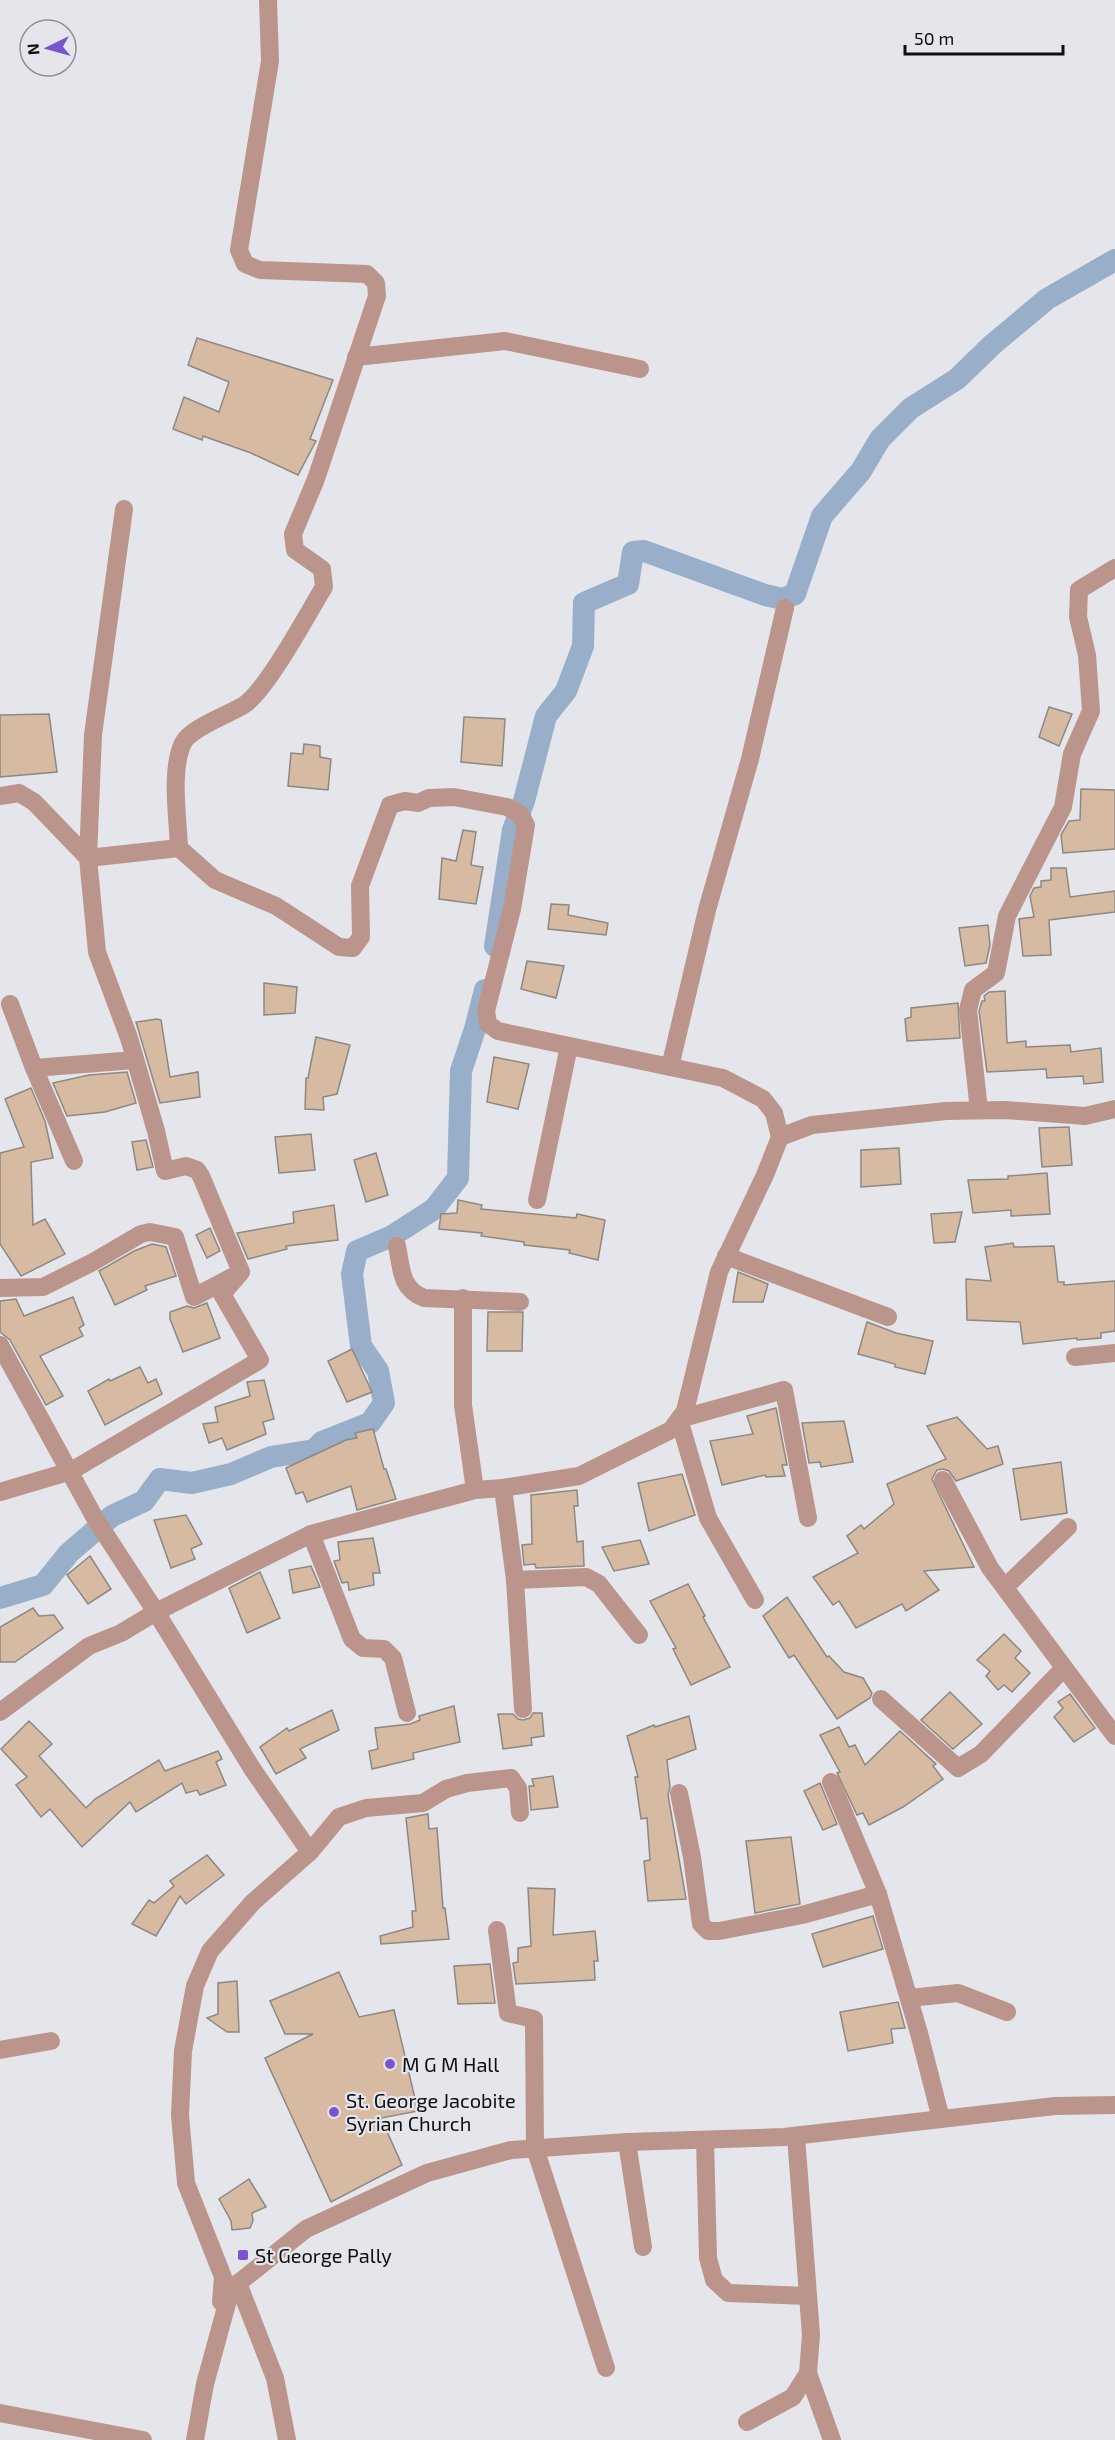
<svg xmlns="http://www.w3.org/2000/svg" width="1115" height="2440" viewBox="0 0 1115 2440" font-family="'Exo 2',sans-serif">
	<rect width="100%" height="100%" fill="#e5e6ec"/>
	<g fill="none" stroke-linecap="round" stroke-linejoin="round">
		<g stroke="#98aec9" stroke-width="22">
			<path d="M495,946L513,830L524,801L546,716L566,691L583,646L584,603L628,584L633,552L644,551L765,595L783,599L795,594L822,516L861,471L880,439L911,408L957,379L992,345L1047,299L1115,260"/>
			<path d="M0,1598L43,1585L69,1553L112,1516L144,1501L160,1479L192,1483L231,1474L271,1457L314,1450L322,1442L370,1423L384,1403L378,1371L361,1346L352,1274L357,1251L392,1236L434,1209L458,1178L461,1071L475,1029L485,990"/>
		</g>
	</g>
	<g fill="#d7baa2" stroke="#8d8883" stroke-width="1.5">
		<path d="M197,338L333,380L310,439L316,441L298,475L251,453L203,436L202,440L173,429L184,397L219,412L229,382L188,365Z"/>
		<path d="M1049,707L1072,714L1059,746L1039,737Z"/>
		<path d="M49,714L57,772L0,777V715Z"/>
		<path d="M464,717L505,719L502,766L461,762Z"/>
		<path d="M304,744L320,746V757L331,759L328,790L288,786L291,753L303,754Z"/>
		<path d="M1081,789L1115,790V849L1063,853L1061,835L1069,821L1080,820Z"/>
		<path d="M463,830L476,832L471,865L483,867L476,904L439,899L442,858L456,861Z"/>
		<path d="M1051,868H1066L1070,897L1115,891V912L1049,920L1051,955L1023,956L1019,919L1034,917L1030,896L1034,888L1041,887V881L1051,880Z"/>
		<path d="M551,904L569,905L568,915L608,923L606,935L548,929Z"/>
		<path d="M988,925L990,945L986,963L965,966L959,928Z"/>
		<path d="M527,961L564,966L556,998L521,989Z"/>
		<path d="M264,983L297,987L295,1013L264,1015Z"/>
		<path d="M1005,991L1007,1043L1026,1041V1047L1070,1045L1071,1052L1101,1048L1103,1082L1084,1084L1083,1076L1047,1078L1046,1069L987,1072L979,1011L982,1001H985L984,996L989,992Z"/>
		<path d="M958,1003L960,1038L907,1041L905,1019L911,1017V1008Z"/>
		<path d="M157,1019L161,1020L170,1077L198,1072L200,1097L160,1103L136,1022Z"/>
		<path d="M316,1037L350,1045L337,1094L323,1097L324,1110L305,1109L306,1078H308Z"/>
		<path d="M494,1057L529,1064L518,1109L487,1102Z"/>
		<path d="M127,1072L136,1103L105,1112L67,1116L53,1083L89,1075Z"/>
		<path d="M31,1088L45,1121L53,1158L31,1162L33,1225L45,1219L65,1254L21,1276L0,1244V1153L24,1147L5,1099Z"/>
		<path d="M1069,1127L1072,1165L1042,1167L1039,1128Z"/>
		<path d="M311,1134L315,1170L279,1173L275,1137Z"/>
		<path d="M146,1140L153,1167L137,1170L132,1142Z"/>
		<path d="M899,1148L901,1184L861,1187V1150Z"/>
		<path d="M376,1153L388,1195L366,1202L354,1160Z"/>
		<path d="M1047,1173L1050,1214L1011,1216V1210L973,1213L968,1180L1008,1179V1176Z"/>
		<path d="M458,1200L482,1205L481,1209L576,1218L577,1214L605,1220L598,1260L569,1253L570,1250L524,1245V1242L481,1236L482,1233L439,1229L441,1214L457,1213Z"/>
		<path d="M334,1205L338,1240L286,1246L287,1249L248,1259L237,1233L294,1223L293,1212Z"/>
		<path d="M962,1212L955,1242L934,1243L931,1214Z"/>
		<path d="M210,1228L220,1251L207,1258L196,1235Z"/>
		<path d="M1013,1243L1014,1247L1054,1246L1058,1282H1064V1285L1115,1281V1331L1101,1333V1338L1077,1340V1338L1023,1344L1020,1322L967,1320L966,1279L991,1281L985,1247Z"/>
		<path d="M152,1244L166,1247L176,1276L145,1286L147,1290L115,1305L99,1271L134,1251Z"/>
		<path d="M738,1272L768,1284L763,1302H733Z"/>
		<path d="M73,1297L84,1325L79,1328L83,1336L40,1356L63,1396L46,1405L10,1340L0,1332V1301L16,1299L24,1316Z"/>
		<path d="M207,1303L220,1338L183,1352L170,1319V1312L187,1306L194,1308Z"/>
		<path d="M488,1312H523L522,1351H487Z"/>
		<path d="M867,1322L896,1333L933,1341L925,1374L895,1367V1364L858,1354Z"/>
		<path d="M352,1349L372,1392L347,1402L328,1361Z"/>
		<path d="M140,1367L148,1383L156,1379L162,1394L105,1425L88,1391L109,1379L110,1381Z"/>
		<path d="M264,1380L274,1419L263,1422L266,1434L227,1450L222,1438L209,1443L203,1424L218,1422L215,1407L250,1396L247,1382Z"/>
		<path d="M776,1408L787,1465H782L785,1476L766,1477L765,1475L722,1485L710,1441L753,1434L747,1416Z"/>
		<path d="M957,1417L987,1449L998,1446L1003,1464L956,1481L949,1471L943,1469L937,1470L932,1479L974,1567L924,1571L939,1590L906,1611L902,1604L856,1628L839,1601L833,1605L813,1577L858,1553L847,1536L861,1525L864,1529L894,1504L887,1484L946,1459L927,1426Z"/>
		<path d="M844,1421L853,1462L821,1467L820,1462L809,1463L802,1423Z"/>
		<path d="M373,1429L384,1469H386L396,1499L357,1510L351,1486L307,1502L303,1492L296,1494L286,1468L346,1440L357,1438L355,1433Z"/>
		<path d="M1061,1462L1067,1513L1021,1520L1013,1469Z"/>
		<path d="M682,1474L695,1515L649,1531L638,1483Z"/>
		<path d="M577,1490L578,1506H574L577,1542L583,1541L584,1566L536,1568L535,1564L524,1565L522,1545L532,1544L531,1495Z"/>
		<path d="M186,1515L202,1544L191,1549L195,1559L171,1568L154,1520Z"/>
		<path d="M373,1538L380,1573H373L374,1585L349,1590L348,1582L342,1583L334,1561L340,1560L338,1542Z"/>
		<path d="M640,1540L649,1564L614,1571L602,1547Z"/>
		<path d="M90,1556L111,1589L88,1604L67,1575Z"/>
		<path d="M311,1566L320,1587L293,1593L289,1570Z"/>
		<path d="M260,1572L280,1618L247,1633L229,1588Z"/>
		<path d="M688,1584L705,1616L703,1617L730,1667L691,1685L673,1649L676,1648L650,1601Z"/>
		<path d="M787,1597L827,1657L829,1656L844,1672L863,1678L872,1693L870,1698L837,1719L794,1655L789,1658L763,1616Z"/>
		<path d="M33,1608L39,1616L54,1615L63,1628L15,1662H0V1627Z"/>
		<path d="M1004,1634L1021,1651L1015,1658L1030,1673L1012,1692L1004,1685L998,1690L986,1676L990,1671L977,1660Z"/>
		<path d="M950,1692L982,1724L953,1749L921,1720Z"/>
		<path d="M1070,1694L1095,1728L1074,1742L1054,1717L1063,1708L1058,1702Z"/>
		<path d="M454,1706L460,1742L413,1753L414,1759L372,1769L369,1751L378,1749L375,1728L410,1724L420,1720L419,1716Z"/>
		<path d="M332,1710L339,1730L300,1749L306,1758L276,1774L260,1747L287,1728L289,1731Z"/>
		<path d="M533,1713H542L544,1736L531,1738L532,1745L503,1749L498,1714H513L518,1719L523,1720L530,1718Z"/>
		<path d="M689,1716L696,1749L667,1760L670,1787L668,1795L686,1899L648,1901L644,1861L650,1860L647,1818L641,1819L635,1777H638L627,1736L654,1725L655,1727Z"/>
		<path d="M29,1721L52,1744L39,1756L86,1808L95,1799L159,1760L165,1771L218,1751L222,1759L216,1762L226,1785L200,1795L197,1790L186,1793L182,1783L136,1812L130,1802L82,1847L50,1809L41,1817L16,1785L27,1777L1,1749Z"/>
		<path d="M839,1727L849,1747L855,1745L865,1765L900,1731L936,1764L933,1766L943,1779L903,1807L869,1825L863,1813L857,1815L837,1773L840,1772L820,1735Z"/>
		<path d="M553,1776L558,1807L531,1810L529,1786H534L532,1779Z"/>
		<path d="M820,1783L837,1824L823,1830L804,1791Z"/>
		<path d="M428,1814L429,1829L437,1828L443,1908H445L449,1939L381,1944L380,1936L413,1927L412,1911H416L406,1818Z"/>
		<path d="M791,1837L800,1904L755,1913L746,1841Z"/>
		<path d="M207,1855L224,1875L186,1904L180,1896L156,1936L132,1924L149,1900L154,1903L174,1886L170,1881Z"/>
		<path d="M528,1888L555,1889L553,1935L595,1931L598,1961H594L595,1980L516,1984L513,1963L518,1962V1948L531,1946Z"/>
		<path d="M873,1916L883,1949L823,1967L812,1934Z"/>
		<path d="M490,1964L495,2003L458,2004L454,1966Z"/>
		<path d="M339,1972L359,2017L394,2010L418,2111L381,2118L402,2165L331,2202L265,2058L313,2034H285L270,2001Z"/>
		<path d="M237,1981L239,2032H227L207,2018L218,2014V1983Z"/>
		<path d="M898,2002L905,2028L891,2029L893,2043L848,2051L840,2012Z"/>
		<path d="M249,2179L266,2207L252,2213L253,2221L250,2228L232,2230L231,2221L219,2199Z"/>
	</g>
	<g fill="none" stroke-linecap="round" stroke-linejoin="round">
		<g stroke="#bb958b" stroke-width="18">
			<path d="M356,357L505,341L640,369"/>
			<path d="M124,509L93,735L88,858L179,848"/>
			<path d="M0,796L19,793L34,802L88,858L97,952L129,1038L156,1131L165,1171L186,1166L197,1170L201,1176L241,1272L222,1294L260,1360L71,1471L0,1492"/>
			<path d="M10,1004L34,1068L135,1060"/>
			<path d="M670,1067L707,910L750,759L785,608"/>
			<path d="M34,1068L74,1161"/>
			<path d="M979,1110L968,1010L973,990L996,973L1007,916L1063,807L1072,754L1091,711L1087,655L1078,617L1079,590L1115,568"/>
			<path d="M780,1137L812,1125L946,1111L1005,1110L1085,1116L1115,1109"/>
			<path d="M537,1200L569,1046"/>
			<path d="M397,1246C402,1270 400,1288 424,1298L520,1302"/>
			<path d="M726,1256L888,1317"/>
			<path d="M0,1288L43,1287L93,1262L141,1234L150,1232L175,1237L194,1297L232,1277"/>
			<path d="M463,1298V1405L475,1490"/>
			<path d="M0,1345L96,1520L156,1612L253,1770L310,1852"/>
			<path d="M1075,1357L1115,1353"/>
			<path d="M943,1480L990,1568L1115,1736"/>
			<path d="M503,1488L515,1580L523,1709"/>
			<path d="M311,1534L352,1639L363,1648L384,1649L393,1658L407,1713"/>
			<path d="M515,1580L586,1577L599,1584L639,1635"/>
			<path d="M1005,1587L1068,1527"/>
			<path d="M755,1600L708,1518L679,1419L784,1390L808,1518"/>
			<path d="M881,1699L958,1768L981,1754L1064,1668"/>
			<path d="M0,1712L89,1646L121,1633L156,1612L311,1534L475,1490L503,1488L579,1476L671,1430L685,1411L719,1272L765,1175L780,1137L774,1113L763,1099L723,1078L498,1031L488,1024L486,1011L512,909L526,825L520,814L507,807L454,797L429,798L418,803L405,801L390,805L360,886L361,937L353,948L339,947L276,906L215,880L179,848C178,818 170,770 183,743C190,728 230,714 244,705C267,690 308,613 324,587L322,569L295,550L293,534L316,479L377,296L376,283L367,274L260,270L245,264L239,250L270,61L268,0"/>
			<path d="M831,1782L878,1894L919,2033L941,2119"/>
			<path d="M679,1793L692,1857L701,1924L708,1931H719L802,1915L878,1894"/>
			<path d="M497,1930L508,2013L534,2019L535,2148L606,2368"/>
			<path d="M909,1998L958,1993L1007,2012"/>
			<path d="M0,2050L51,2041"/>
			<path d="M705,2140L708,2258L714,2280L728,2293L808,2296"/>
			<path d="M627,2142L643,2247"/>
			<path d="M238,2283L275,2378L287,2440"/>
			<path d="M221,2302L223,2277L186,2183L180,2115L183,2051L195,1986L210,1951L253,1902L310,1852L339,1817L366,1808L423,1803L446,1789L467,1783L511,1778L518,1788L520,1813"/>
			<path d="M808,2373L832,2440"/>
			<path d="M0,2413L143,2440"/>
			<path d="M747,2422L793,2397L808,2373L811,2335L796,2136"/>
			<path d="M195,2440L205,2384L231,2289L306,2229L427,2173L511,2150L627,2142L784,2137L1055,2106L1115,2105"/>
		</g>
	</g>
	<g fill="#7955cf" stroke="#e5e6ec" stroke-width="2">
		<circle cx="390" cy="2064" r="6"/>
		<circle cx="334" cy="2112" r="6"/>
		<rect x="237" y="2249" width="12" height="12" rx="3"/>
	</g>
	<g text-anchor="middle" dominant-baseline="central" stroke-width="4.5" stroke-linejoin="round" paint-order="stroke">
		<g font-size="20" fill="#0f0f11" stroke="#e5e6ec" text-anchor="start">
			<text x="402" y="2064">M G M Hall</text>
			<text x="346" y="2100">St. George Jacobite<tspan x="346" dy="23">Syrian Church</tspan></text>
			<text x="255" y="2255">St George Pally</text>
		</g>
	</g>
	<g transform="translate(48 48) rotate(265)"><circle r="28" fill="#e5e6ec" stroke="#8f9094" stroke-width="1.5"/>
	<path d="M0-4.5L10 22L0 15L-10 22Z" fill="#7955cf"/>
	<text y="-9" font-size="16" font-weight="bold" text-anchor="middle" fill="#0f0f11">N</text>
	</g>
	<path d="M905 45v9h158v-9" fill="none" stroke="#0f0f11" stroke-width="3"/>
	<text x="914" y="45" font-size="18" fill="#0f0f11" stroke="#e5e6ec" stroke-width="4.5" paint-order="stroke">50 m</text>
</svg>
